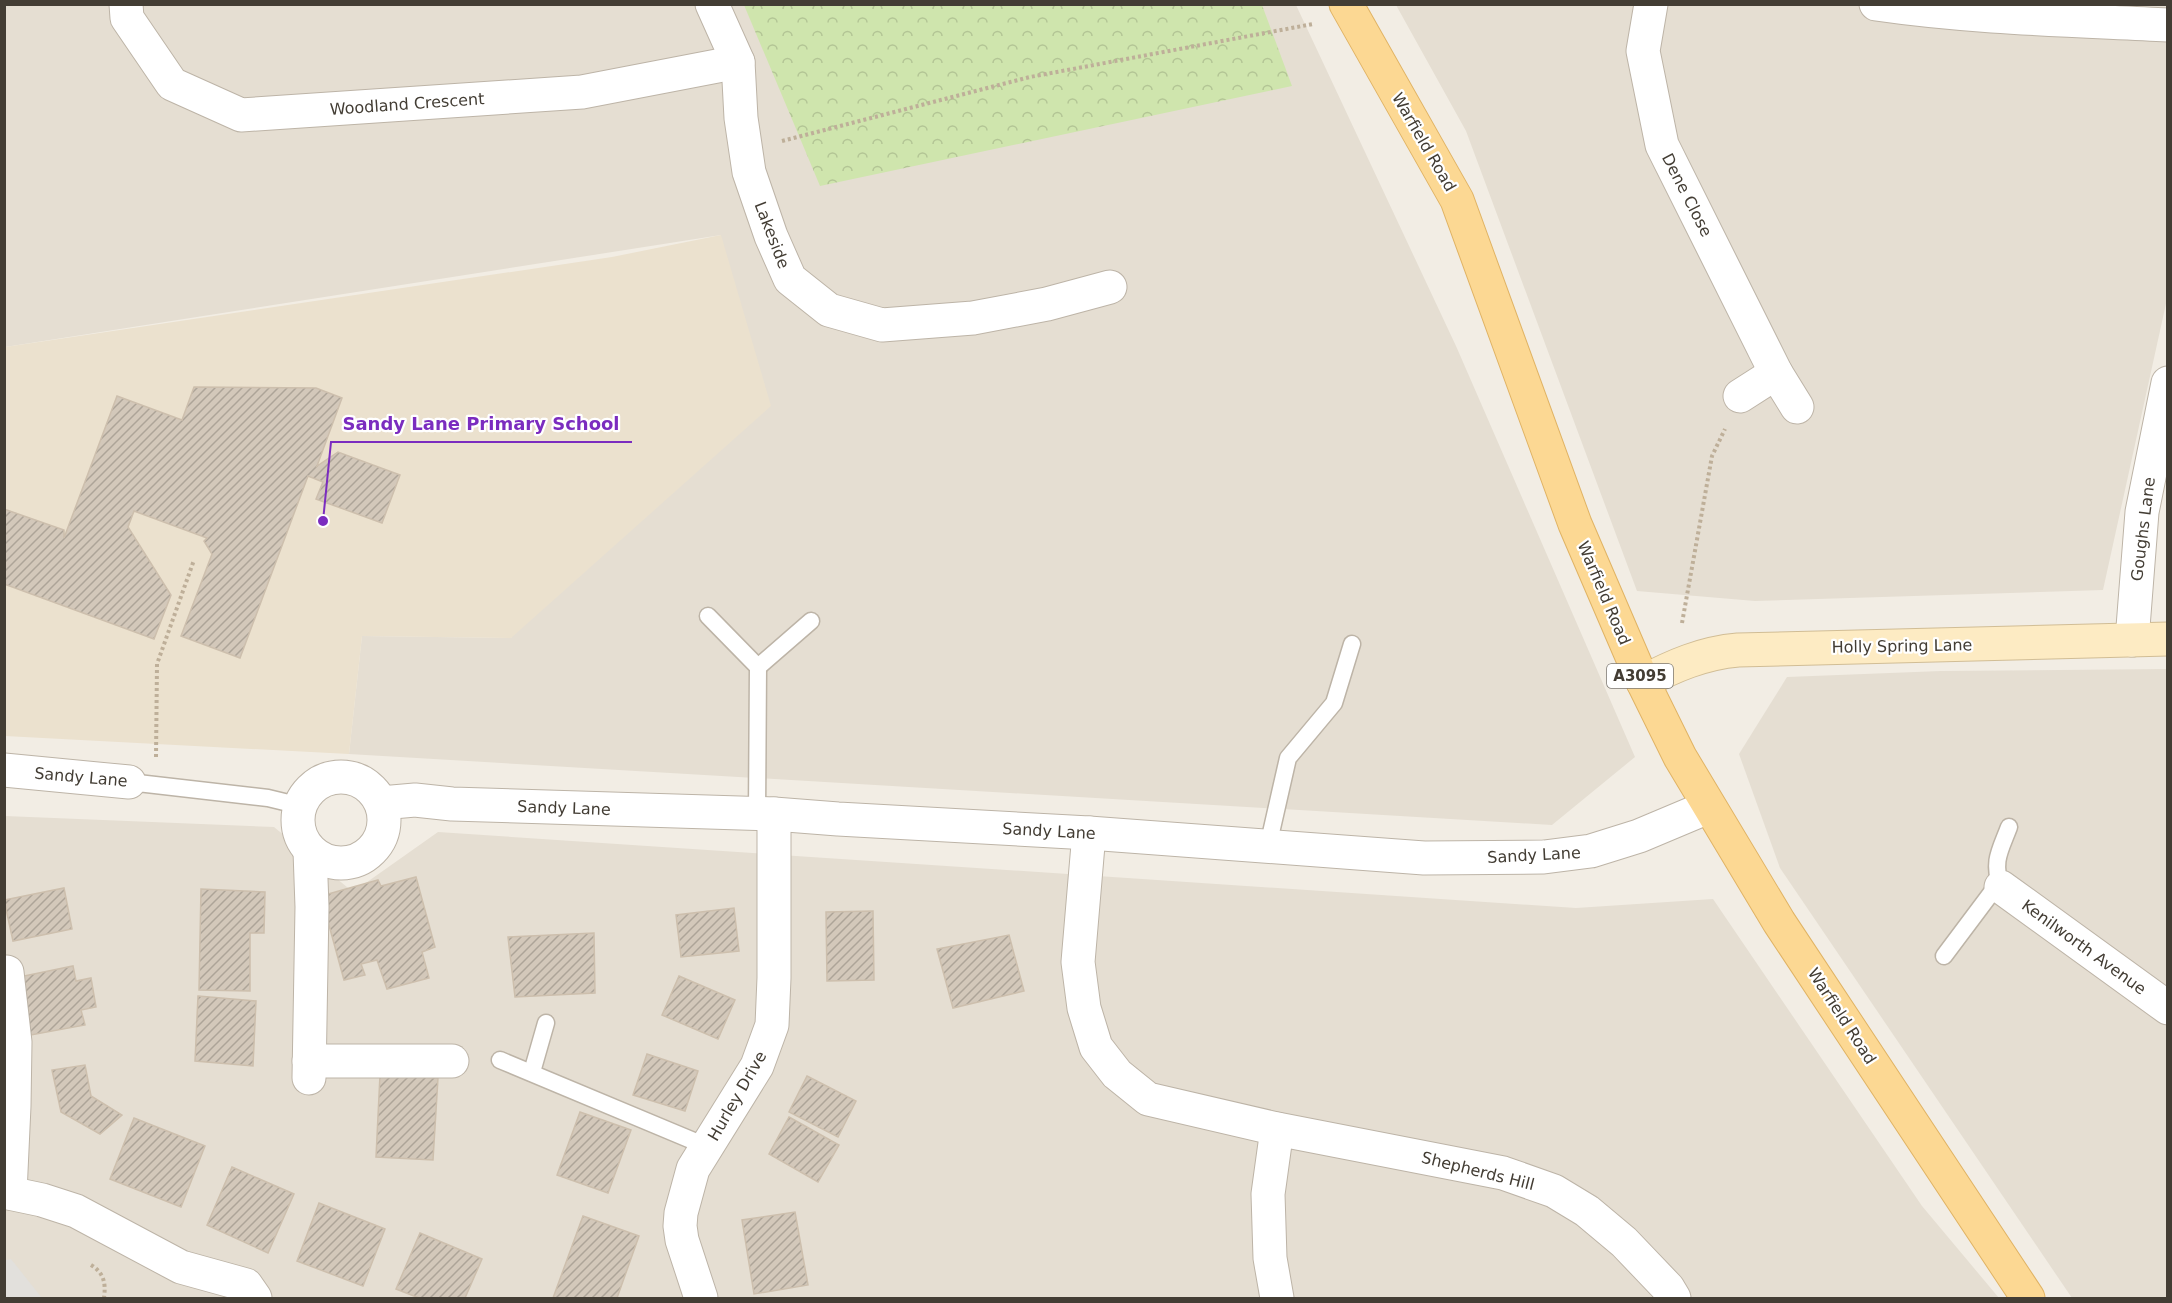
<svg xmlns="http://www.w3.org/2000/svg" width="2172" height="1303" viewBox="0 0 2172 1303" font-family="'DejaVu Sans',sans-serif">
	<defs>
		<pattern id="forest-crowns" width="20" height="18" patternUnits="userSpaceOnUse" patternTransform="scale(1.5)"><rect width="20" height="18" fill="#cfe5ad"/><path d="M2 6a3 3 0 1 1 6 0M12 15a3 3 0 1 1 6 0" fill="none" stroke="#b3c595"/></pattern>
		<pattern id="building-hatch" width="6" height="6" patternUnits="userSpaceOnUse" patternTransform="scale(1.5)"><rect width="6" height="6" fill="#d3c8ba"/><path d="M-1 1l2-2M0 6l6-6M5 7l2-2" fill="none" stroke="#ada498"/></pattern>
	</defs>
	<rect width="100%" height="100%" fill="#f2ede4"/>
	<g fill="#e5ded2">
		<path d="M5,5H1296L1456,346L1635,757L1552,825L349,754L362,636L511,638L721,235L5,347Z"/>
		<path d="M1396,5H2167V299L2103,590L1755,601L1637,591L1466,131Z"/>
		<path d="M2167,669V1298H2072L1780,868L1739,754L1787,677L1941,671Z"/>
		<path d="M5,816L274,827L353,892L438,832L1576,908L1713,899L1922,1206L1999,1298H5Z"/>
	</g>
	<path fill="#ebe1ce" d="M721,235L771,406L511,638L362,636L349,754L5,736V347L612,257Z"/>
	<path fill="url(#forest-crowns)" d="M744,5H1262L1292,86L820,186Z"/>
	<path fill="#e2e0dc" d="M11,1259L42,1298H5V1260Z"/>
	<g fill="url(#building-hatch)" stroke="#cdbfad" stroke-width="1.5">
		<path d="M194,387L316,388L342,398L317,466L338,452L400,475L382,523L316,499L323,482L308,476L240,658L181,636L212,554L204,541L207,538L134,511L128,527L171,595L154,639L4,584V509L64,530V538L117,396L182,420Z"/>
		<path d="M416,877L435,947L422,952L429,978L387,989L377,960L361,964L365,975L344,980L321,896L378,880L381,886Z"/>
		<path d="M64,888L72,929L13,941L4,900Z"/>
		<path d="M201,889L265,892L264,933H250V991L199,990Z"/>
		<path d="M734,908L739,951L681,957L676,915Z"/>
		<path d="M873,911L874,980L827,981L826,912Z"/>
		<path d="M594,933L595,993L515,997L508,937Z"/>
		<path d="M1009,935L1024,991L953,1008L937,949Z"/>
		<path d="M73,966L76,981L91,978L96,1007L81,1010L85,1025L31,1035L19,977Z"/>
		<path d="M679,976L735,1000L718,1039L662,1015Z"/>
		<path d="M198,996L256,1001L253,1066L195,1061Z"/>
		<path d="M647,1054L698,1071L685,1111L633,1095Z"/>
		<path d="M85,1065L91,1096L122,1115L100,1134L61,1112L52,1070Z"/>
		<path d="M380,1075L438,1078L433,1160L376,1157Z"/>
		<path d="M807,1076L856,1101L838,1137L789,1112Z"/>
		<path d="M580,1112L631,1130L608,1193L557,1175Z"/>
		<path d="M789,1117L839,1145L818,1182L769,1154Z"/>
		<path d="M134,1118L205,1146L181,1207L110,1179Z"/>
		<path d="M232,1167L294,1194L268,1253L207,1225Z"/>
		<path d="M319,1203L385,1229L363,1286L297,1261Z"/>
		<path d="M795,1212L808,1285L754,1294L742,1220Z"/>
		<path d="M583,1216L639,1236L617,1298H553Z"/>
		<path d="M420,1233L482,1259L465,1298H419L396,1289Z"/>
	</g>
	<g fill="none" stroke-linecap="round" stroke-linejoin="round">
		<defs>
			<g id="lane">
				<path d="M708,616L758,667L757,814"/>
				<path d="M758,667L811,621"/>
				<path d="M129,782L268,798L301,806"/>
				<path d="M1268,846L1288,758L1334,703L1352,644"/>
				<path d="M1944,956L1992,892L2001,887C1992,861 2000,851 2009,827"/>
				<path d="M500,1060L708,1147"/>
				<path d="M532,1072L546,1023"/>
			</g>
			<g id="street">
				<path d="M126,4L127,18L172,84L241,115L582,92L738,62"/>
				<path d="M712,4L738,62L741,118L749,172L771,236L790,279L829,310L882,325L973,318L1047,304L1110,287"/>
				<path d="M1651,4L1643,51L1662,145L1776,373L1797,407"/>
				<path d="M1876,4C1972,18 2070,20 2168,25"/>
				<path d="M1740,396L1776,373"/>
				<path d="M2132,640L2142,512L2168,383"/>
				<path d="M4,770L129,782"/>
				<circle cx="341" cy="820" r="43"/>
				<path d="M381,803L415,800L452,804L774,814L838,819L1089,833L1424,858L1544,857L1591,851L1639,836L1708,807"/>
				<path d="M1089,833L1078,962L1084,1008L1096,1047L1117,1074L1148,1099L1277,1129L1503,1173L1554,1191L1587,1211L1624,1242L1668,1288L1674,1298"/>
				<path d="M2001,887L2168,1008"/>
				<path d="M7,972L15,1042L14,1106L10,1193"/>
				<path d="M309,1061H452"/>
				<path d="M309,1078L312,907L310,851"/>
				<path d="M1277,1129L1268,1194L1270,1258L1277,1298"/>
				<path d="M4,1192L42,1200L76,1211L181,1267L246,1285L255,1298"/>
				<path d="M701,1298L682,1240L680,1226L681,1213L693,1169L757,1066L772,1025L774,978V814"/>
			</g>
			<path id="secondary" d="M1643,682C1673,666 1703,653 1738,650L2168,639"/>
			<path id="primary" d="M1346,4L1457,200L1575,524L1643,682L1680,757L1779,922L2028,1298"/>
		</defs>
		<use href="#lane" stroke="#bdb4a7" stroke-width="19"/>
		<use href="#street" stroke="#bdb4a7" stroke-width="35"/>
		<use href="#secondary" stroke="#d1bd95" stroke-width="35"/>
		<use href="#primary" stroke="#e0b364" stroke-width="35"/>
		<g stroke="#beaf99" stroke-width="4" stroke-dasharray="3 3" stroke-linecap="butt">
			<path d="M782,141L1030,77L1313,24"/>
			<path d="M1682,623L1712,456L1725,429"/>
			<path d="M156,757L157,664L194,560"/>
			<path d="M91,1265C104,1273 106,1283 104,1298"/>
		</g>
		<use href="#lane" stroke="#fff" stroke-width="16"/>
		<use href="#street" stroke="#fff" stroke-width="33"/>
		<use href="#secondary" stroke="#fdebc3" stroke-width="33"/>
		<use href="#primary" stroke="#fcd893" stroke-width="33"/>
	</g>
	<g text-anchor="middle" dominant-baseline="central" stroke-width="4.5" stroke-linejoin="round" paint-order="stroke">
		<rect fill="#fff" stroke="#7b7771" stroke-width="1.5" x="1607" y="664" width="66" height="24" rx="4.5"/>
		<g font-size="15" font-weight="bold" fill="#433d34">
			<text x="1640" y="676">A3095</text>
		</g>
		<g font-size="16" fill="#433d34" stroke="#fff">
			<text transform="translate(407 104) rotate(-4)">Woodland Crescent</text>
			<text transform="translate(1424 142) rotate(60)">Warfield Road</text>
			<text transform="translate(1687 195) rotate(63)">Dene Close</text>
			<text transform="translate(772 235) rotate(69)">Lakeside</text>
			<text transform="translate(2143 529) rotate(-83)">Goughs Lane</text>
			<text transform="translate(1604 593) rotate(67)">Warfield Road</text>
			<text transform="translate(1902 646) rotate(-1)">Holly Spring Lane</text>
			<text transform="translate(81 777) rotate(5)">Sandy Lane</text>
			<text transform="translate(564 808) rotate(2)">Sandy Lane</text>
			<text transform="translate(1049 831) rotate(3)">Sandy Lane</text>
			<text transform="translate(1534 855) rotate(-3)">Sandy Lane</text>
			<text transform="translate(2084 947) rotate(36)">Kenilworth Avenue</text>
			<text transform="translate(1842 1016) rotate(57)">Warfield Road</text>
			<text transform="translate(737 1096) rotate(-60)">Hurley Drive</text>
			<text transform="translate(1478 1171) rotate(14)">Shepherds Hill</text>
		</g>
	</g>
	<path fill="none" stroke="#7b2cbf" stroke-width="2" d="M323 521L331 442H632"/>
	<circle fill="#7b2cbf" stroke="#fff" stroke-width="2" cx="323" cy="521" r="6"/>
	<g font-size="18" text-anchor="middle" font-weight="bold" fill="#7b2cbf" stroke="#fff" stroke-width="4.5" stroke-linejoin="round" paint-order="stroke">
		<text x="481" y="430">Sandy Lane Primary School</text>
	</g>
	<rect width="2172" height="1303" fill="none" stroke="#433d34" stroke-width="12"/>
</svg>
